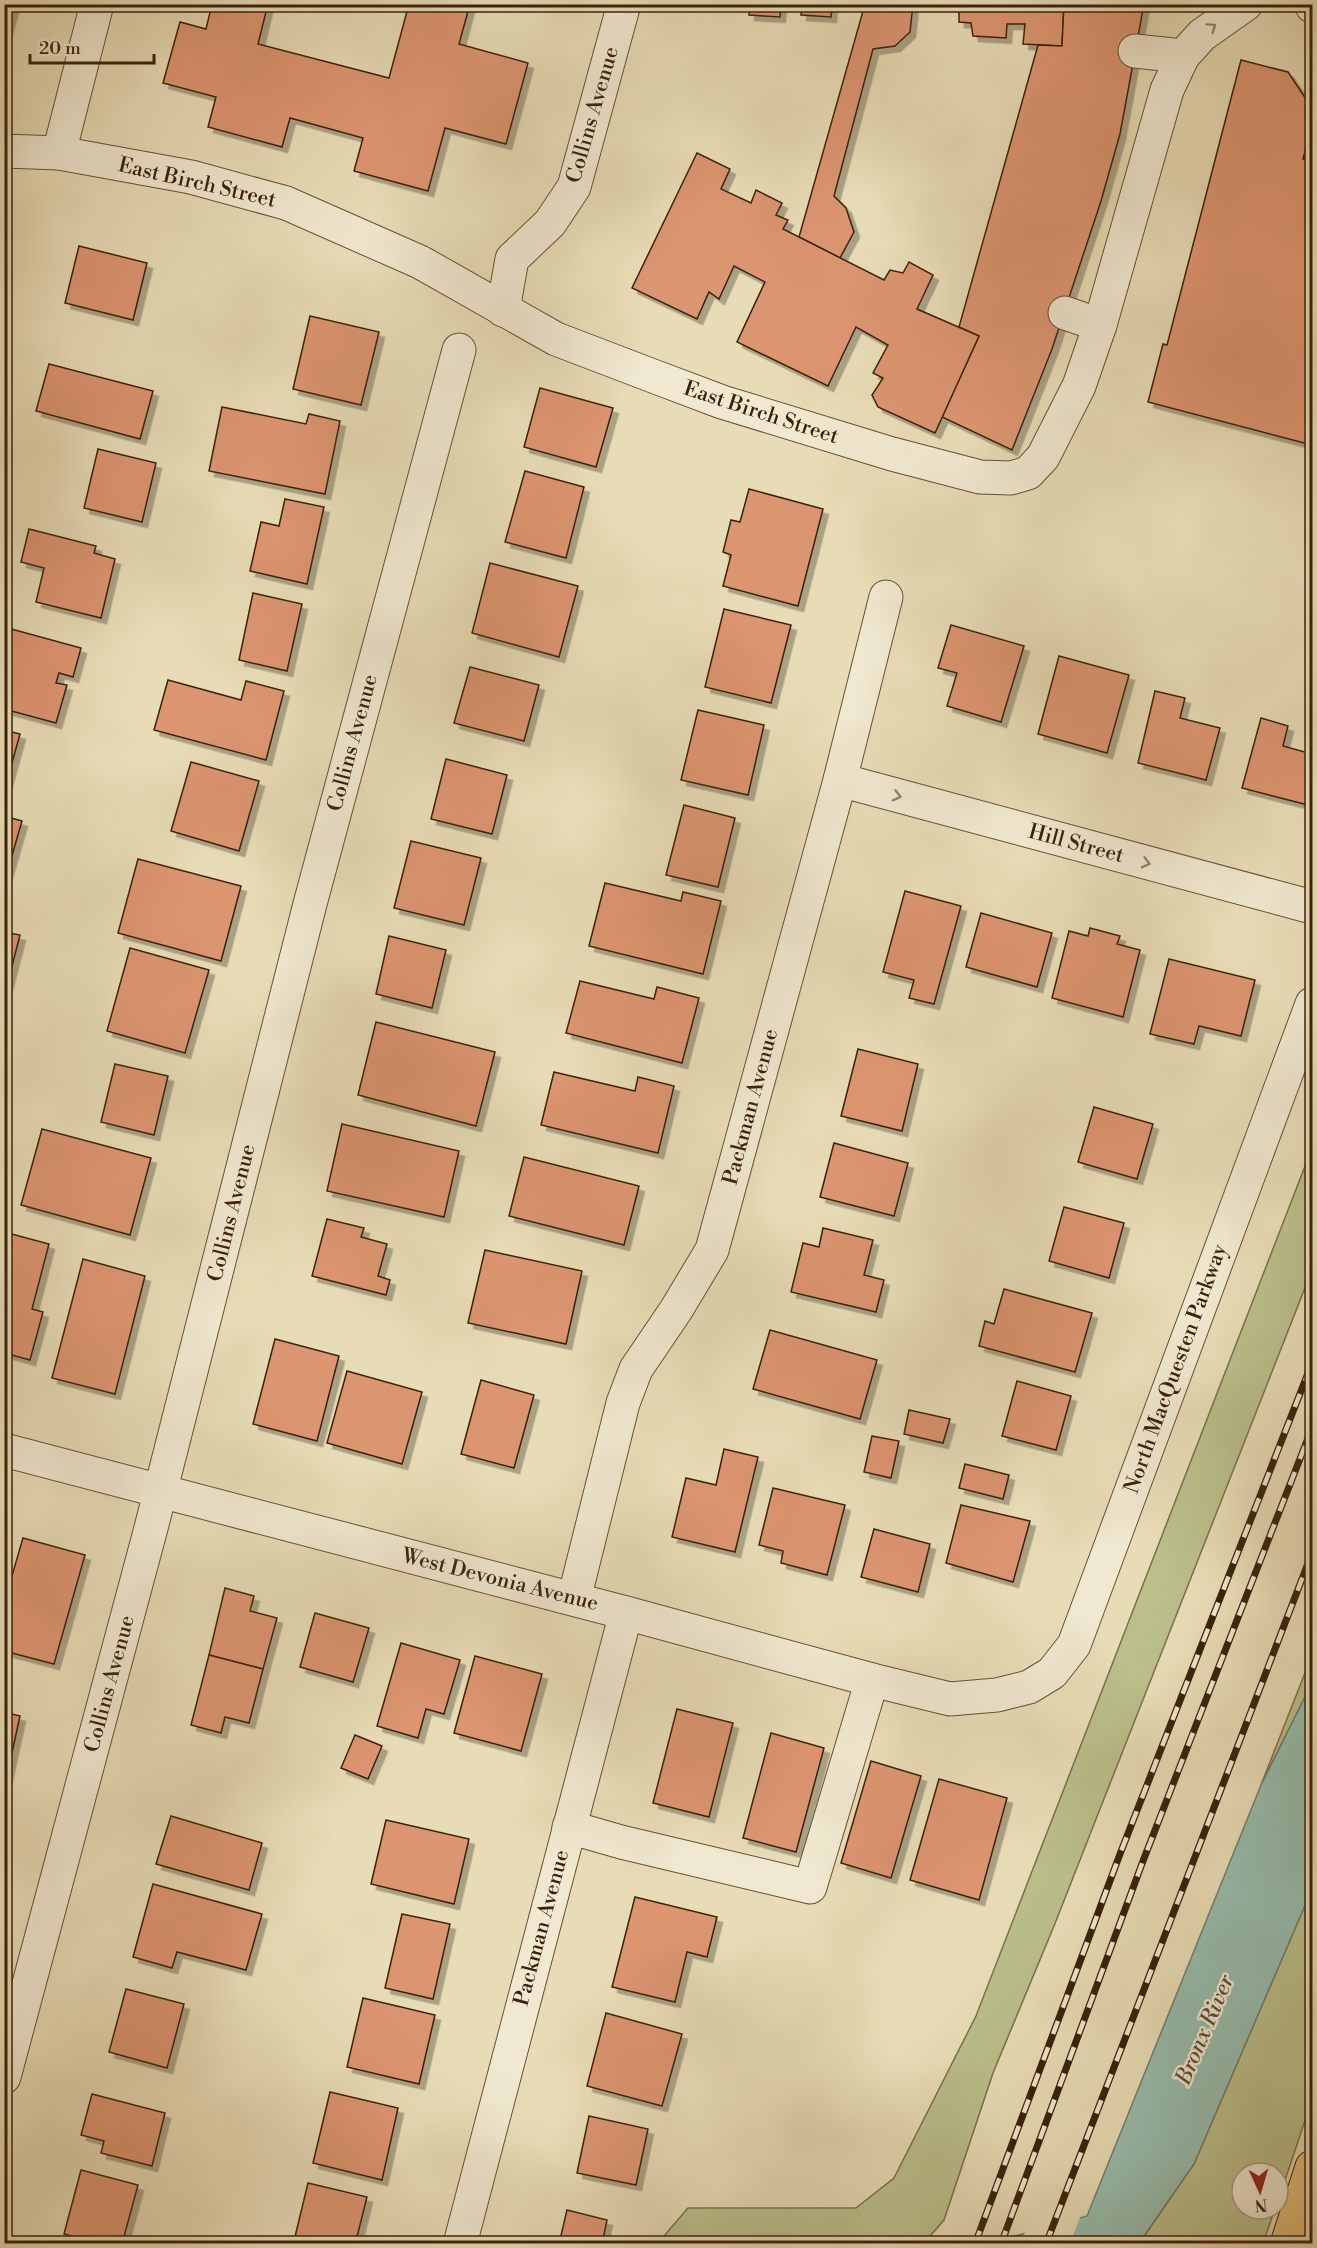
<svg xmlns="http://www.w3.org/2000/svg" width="1317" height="2248" viewBox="0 0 1317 2248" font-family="'Libre Bodoni',serif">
	<defs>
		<filter id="shadow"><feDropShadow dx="5.5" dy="5.5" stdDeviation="0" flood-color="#0004"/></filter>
	</defs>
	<rect width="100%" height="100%" fill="#e8dcb6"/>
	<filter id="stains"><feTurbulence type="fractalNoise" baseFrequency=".00333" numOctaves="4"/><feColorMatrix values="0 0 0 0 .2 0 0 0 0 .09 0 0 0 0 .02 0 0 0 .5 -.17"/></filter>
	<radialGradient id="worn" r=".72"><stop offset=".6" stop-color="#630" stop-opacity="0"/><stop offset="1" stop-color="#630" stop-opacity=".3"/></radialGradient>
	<g fill="#babf8b" stroke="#7a704a" stroke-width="1.5">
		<path d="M1312,1148V1270L1054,1926L993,2073L944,2220L924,2243H658L688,2208H856L894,2178L976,2016Z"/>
		<path d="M1312,1655V1683L1261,1785Z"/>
		<path d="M1312,1889V2100L1278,2201V2173H1242V2209H1275L1263,2243L1139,2244L1194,2164Z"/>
	</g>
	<path fill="#97bcad" stroke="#727e6c" stroke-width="1.5" d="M1312,1683V1889L1194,2164L1139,2243L986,2244L1087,2216L1261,1785Z"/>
	<path fill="#e8dcb6" d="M1081,2215L1070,2243H1020L1026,2230Z"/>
	<g fill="#dc9571" stroke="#3a220a" stroke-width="1.5" filter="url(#shadow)">
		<path d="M4,4H14L4,40Z"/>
		<path d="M212,4H268L258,44L389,78L409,4H470L459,44L528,63L506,144L445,128L428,191L354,171L363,138L290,118L282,147L208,127L216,97L163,83L180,22L206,29Z"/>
		<path d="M750,4H781L780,17L749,15Z"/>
		<path d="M802,4H832L831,17L801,15Z"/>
		<path d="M865,4H913L910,32L895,46L873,49L834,196L846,208L854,232L840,258L799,237Z"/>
		<path d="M955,4H1064L1062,46L1023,44L1025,24H1007L1006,38L973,36L971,23L959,22V5Z"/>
		<path d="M1064,4H1144L1120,134L1101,201L1052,349L1012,450L942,417L979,336L959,327L1038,45L1062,46Z"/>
		<path d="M1241,60L1288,72L1312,108V125L1303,159L1312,161V445L1148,402L1163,344L1167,345Z"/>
		<path d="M697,153L730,169L721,189L751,203L756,190L782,203L776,215L788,220L783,229L884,280L890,270L903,273L909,262L933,275L917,309L979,336L935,433L878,407L872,395L883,378L873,373L888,345L856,327L828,386L737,342L765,282L734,266L719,299L709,292L697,319L632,288Z"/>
		<path d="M79,246L147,263L133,320L65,303Z"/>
		<path d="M310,316L379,332L361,405L293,389Z"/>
		<path d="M49,364L153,391L140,439L36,411Z"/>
		<path d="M540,388L613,408L596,467L524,447Z"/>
		<path d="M222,407L306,424L309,414L340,421L325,494L209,471Z"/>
		<path d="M98,449L156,463L142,522L84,508Z"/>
		<path d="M525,471L584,487L566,558L505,542Z"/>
		<path d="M749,489L823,509L798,606L723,586L731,555L723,552L731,520L740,522Z"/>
		<path d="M285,499L324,507L307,584L250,571L261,522L279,526Z"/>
		<path d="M29,529L96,546L94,553L115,559L101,618L36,602L44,568L21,562Z"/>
		<path d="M490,563L578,586L559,657L472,633Z"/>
		<path d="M253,593L302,604L287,671L239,660Z"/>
		<path d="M724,609L791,625L771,703L705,687Z"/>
		<path d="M951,625L1024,646L1001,722L947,706L957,673L938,668Z"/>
		<path d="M4,627L81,648L73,677L59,673L56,683L67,685L56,723L4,709Z"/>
		<path d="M1059,656L1129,675L1107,753L1038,734Z"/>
		<path d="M470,667L539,685L524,741L454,723Z"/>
		<path d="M168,680L241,700L246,681L284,691L266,760L154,730Z"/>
		<path d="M1155,691L1185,698L1180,718L1220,728L1206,780L1138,763Z"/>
		<path d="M698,710L764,725L748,795L681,780Z"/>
		<path d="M1261,718L1288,726L1283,746L1312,754V788L1308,805L1242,788Z"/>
		<path d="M4,730L20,734L4,792Z"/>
		<path d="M446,759L507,775L492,834L431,819Z"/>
		<path d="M191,762L259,781L239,851L171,831Z"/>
		<path d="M684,805L735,818L718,887L666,875Z"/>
		<path d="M4,816L22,821L4,883Z"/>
		<path d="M411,841L481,858L464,925L394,908Z"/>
		<path d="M138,859L241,886L221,961L118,933Z"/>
		<path d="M605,883L681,901L683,892L721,901L703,974L589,946Z"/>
		<path d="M905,891L961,906L934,1004L909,998L914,980L883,972Z"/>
		<path d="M981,913L1052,933L1037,987L966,967Z"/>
		<path d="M1090,928L1120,936L1117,944L1140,950L1123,1017L1052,998L1069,931L1088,936Z"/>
		<path d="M4,932L20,935L4,997Z"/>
		<path d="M389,936L446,950L432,1008L376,994Z"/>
		<path d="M130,948L209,970L185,1053L107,1031Z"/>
		<path d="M1169,959L1255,980L1241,1036L1199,1026L1194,1044L1150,1034Z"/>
		<path d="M580,981L654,999L657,987L699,998L682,1063L566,1033Z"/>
		<path d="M376,1022L495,1052L476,1126L358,1095Z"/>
		<path d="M858,1049L918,1064L902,1131L841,1116Z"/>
		<path d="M115,1064L168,1076L154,1135L101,1122Z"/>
		<path d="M554,1072L635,1091L638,1077L674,1086L658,1153L541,1125Z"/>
		<path d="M1094,1107L1153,1124L1137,1179L1078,1162Z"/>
		<path d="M342,1124L459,1151L444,1217L327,1191Z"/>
		<path d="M42,1129L151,1158L130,1235L21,1205Z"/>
		<path d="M834,1143L908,1163L894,1216L820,1197Z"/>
		<path d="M524,1157L639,1186L624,1245L509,1216Z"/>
		<path d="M1064,1207L1124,1223L1109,1278L1049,1261Z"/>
		<path d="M327,1219L364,1228L361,1237L387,1244L378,1276L390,1280L386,1295L312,1276Z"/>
		<path d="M823,1228L873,1240L864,1275L884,1280L876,1312L791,1292L803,1243L819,1247Z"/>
		<path d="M4,1232L49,1244L32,1309L43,1312L30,1360L4,1353Z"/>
		<path d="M485,1250L582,1271L566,1344L468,1323Z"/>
		<path d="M83,1259L145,1276L115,1394L52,1378Z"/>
		<path d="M1004,1289L1092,1313L1075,1372L979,1346L985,1321L994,1324Z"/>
		<path d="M770,1330L877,1360L860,1419L753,1389Z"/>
		<path d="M275,1339L339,1356L317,1441L253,1424Z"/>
		<path d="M347,1371L422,1392L402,1464L327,1443Z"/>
		<path d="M481,1380L534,1395L514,1468L461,1454Z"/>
		<path d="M1017,1381L1071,1396L1056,1450L1002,1436Z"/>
		<path d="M909,1410L950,1419L943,1443L904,1434Z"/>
		<path d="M872,1436L899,1441L891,1478L864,1472Z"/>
		<path d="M724,1449L758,1457L735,1552L672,1537L686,1478L716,1485Z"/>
		<path d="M965,1464L1009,1475L1003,1499L959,1488Z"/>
		<path d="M773,1488L845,1505L827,1575L781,1563L783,1551L759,1545Z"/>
		<path d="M961,1505L1030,1521L1013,1582L946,1563Z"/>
		<path d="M874,1529L930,1544L918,1592L861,1577Z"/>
		<path d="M23,1538L85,1555L54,1664L4,1651V1603Z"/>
		<path d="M225,1588L254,1596L250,1611L277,1618L263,1669L209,1655Z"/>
		<path d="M315,1613L369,1628L353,1682L300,1667Z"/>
		<path d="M401,1643L460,1660L444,1714L426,1709L418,1738L377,1726Z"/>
		<path d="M209,1655L263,1669L249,1723L225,1717L221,1733L191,1725Z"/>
		<path d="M475,1656L542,1674L521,1751L454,1733Z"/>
		<path d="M677,1709L733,1723L709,1817L653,1803Z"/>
		<path d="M4,1712L20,1716L6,1780L4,1779Z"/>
		<path d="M771,1733L824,1748L796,1852L743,1838Z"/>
		<path d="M355,1735L382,1746L368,1779L341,1768Z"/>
		<path d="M871,1761L921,1776L891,1878L841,1863Z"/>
		<path d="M939,1779L1007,1798L979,1900L910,1880Z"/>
		<path d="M171,1816L262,1843L249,1890L156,1864Z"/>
		<path d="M386,1820L469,1839L454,1904L371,1884Z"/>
		<path d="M153,1884L262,1914L246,1970L177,1952L172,1968L133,1957Z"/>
		<path d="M635,1897L717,1917L707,1957L687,1952L675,2002L612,1987Z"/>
		<path d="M402,1914L450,1924L433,1999L385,1988Z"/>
		<path d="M126,1989L184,2004L167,2068L109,2052Z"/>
		<path d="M363,1998L435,2015L419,2084L347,2067Z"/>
		<path d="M606,2013L682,2034L662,2106L587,2086Z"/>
		<path d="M330,2092L398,2108L382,2180L313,2163Z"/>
		<path d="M92,2094L165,2113L152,2166L101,2153L104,2141L81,2135Z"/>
		<path d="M589,2116L648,2129L636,2185L577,2173Z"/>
		<path d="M81,2170L138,2185L122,2244H101L64,2234Z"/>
		<path d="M308,2183L367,2197L357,2237L375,2241V2244H305L294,2241Z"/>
		<path d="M567,2210L607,2220L602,2244H559Z"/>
	</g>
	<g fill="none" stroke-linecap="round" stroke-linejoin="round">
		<defs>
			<g id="minor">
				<path d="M1311,4L1312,6"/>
				<path d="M1135,51L1183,56"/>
				<path d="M4,151L59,153L191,177L286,203L420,262L556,339L653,376L722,402L892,454L980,477L1011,478L1028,473L1043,457L1079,386L1100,325L1167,90L1183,56L1202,35L1246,4"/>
				<path d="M59,153L97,4"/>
				<path d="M503,310L512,259L550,223L574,187L624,4"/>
				<path d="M1065,313L1100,325"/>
				<path d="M840,780L1312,907"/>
				<path d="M4,1450L626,1613L872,1680L950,1699L997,1695L1029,1687L1052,1673L1074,1645L1312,1004"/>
				<path d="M574,1599L623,1403L636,1369L676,1310L712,1250L840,780L886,597"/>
				<path d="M569,1827L621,1842L810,1887L872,1680"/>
				<path d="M4,2077L151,1528L310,904L459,350"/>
				<path d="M460,2244L626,1613"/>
			</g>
			<path id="highway" d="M1287,2244L1312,2167"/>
		</defs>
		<use href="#minor" stroke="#665035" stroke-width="35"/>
		<use href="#highway" stroke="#3a220a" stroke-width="35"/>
		<use href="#minor" stroke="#f0e8d0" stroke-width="33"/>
		<use href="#highway" stroke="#e4be7b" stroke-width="33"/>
		<defs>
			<g id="rail">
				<path d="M975,2244L1120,1854L1312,1363"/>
				<path d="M1001,2244L1143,1861L1312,1428"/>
				<path d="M1046,2244L1312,1553"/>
			</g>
		</defs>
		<use href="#rail" stroke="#3a220a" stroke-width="7"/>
		<use href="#rail" stroke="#f0e8d0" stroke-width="4.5" stroke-dasharray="14" stroke-linecap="butt"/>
	</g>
	<defs><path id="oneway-chevron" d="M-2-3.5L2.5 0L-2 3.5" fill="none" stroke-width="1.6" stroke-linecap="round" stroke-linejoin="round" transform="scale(1.5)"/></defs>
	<g stroke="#95856d">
		<use href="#oneway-chevron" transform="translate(1212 27) rotate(-35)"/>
		<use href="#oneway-chevron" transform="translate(897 796) rotate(15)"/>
		<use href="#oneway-chevron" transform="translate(1146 863) rotate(15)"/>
	</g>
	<g text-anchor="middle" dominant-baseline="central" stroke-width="5" stroke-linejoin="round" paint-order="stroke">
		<g font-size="21" fill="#3a220a" stroke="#f0e8d0">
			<text transform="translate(593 115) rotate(-74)">Collins Avenue</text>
			<text transform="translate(197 183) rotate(13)">East Birch Street</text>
			<text transform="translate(761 413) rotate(18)">East Birch Street</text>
			<text transform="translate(353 743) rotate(-75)">Collins Avenue</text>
			<text transform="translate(1076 844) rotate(15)">Hill Street</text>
			<text transform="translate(751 1107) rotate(-75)">Packman Avenue</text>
			<text transform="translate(232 1213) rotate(-76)">Collins Avenue</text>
			<text transform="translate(1176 1369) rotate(-70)">North MacQuesten Parkway</text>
			<text transform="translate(500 1580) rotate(14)">West Devonia Avenue</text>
			<text transform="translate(110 1684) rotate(-75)">Collins Avenue</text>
			<text transform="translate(542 1928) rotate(-75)">Packman Avenue</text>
		</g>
		<g font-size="22" font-style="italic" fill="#56503b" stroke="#f0e8d0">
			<text transform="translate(1205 2030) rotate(-67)">Bronx River</text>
		</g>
	</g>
	<rect width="1317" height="2248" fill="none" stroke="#e8dcb6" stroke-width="24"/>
	<rect x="6" y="6" width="1305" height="2236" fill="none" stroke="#3a220a" stroke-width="3"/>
	<rect x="12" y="12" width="1293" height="2224" fill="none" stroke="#3a220a" stroke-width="1.5"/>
	<g transform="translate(1260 2191) rotate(176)"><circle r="28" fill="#f0e8d0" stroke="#a79981" stroke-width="1.5"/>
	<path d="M0-4.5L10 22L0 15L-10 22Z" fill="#8f2418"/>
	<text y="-9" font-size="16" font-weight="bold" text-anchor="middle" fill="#3a220a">N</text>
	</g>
	<path d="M30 54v9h124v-9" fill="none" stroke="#3a220a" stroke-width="3"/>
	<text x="39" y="54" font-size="18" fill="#3a220a" stroke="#f0e8d0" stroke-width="4.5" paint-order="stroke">20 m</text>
	<rect width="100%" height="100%" filter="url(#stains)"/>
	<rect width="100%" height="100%" fill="url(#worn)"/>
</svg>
